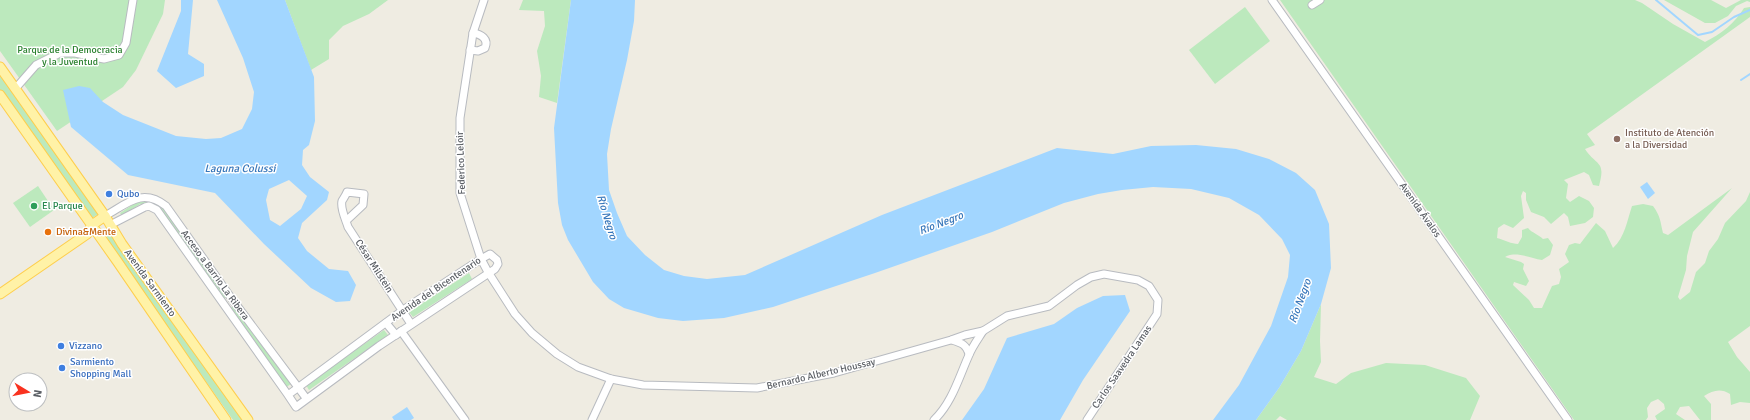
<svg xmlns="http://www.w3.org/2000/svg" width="1750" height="420" viewBox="0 0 1750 420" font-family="Signika,sans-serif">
	<rect width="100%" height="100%" fill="#efece2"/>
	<g fill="#bce9bd">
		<path d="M0,0H165L163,14L136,70L123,87L57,131L0,51Z"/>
		<path d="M285,0H388L369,14L343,26L329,40V59L311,70Z"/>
		<path d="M523,0H571L557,103L539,97L541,76L537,51L545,26L544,11L519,10Z"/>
		<path d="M1280,0H1635L1642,3L1673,24L1705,42C1721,34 1735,23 1744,8L1750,7V17L1587,134L1595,145L1585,149C1597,167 1606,160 1599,186L1593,185L1589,175L1584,172L1564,180L1568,184L1566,198L1570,202L1579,196L1589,201L1594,208L1593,217L1585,223L1570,226L1568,217L1564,213L1551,224L1544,217L1531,212L1526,200V193L1523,191L1521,196L1524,218L1513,228L1504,224L1498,228L1497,238C1504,240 1512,244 1518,244L1522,237V230L1528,228C1532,233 1538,234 1543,239L1548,238L1553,245L1550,255L1542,260C1530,258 1516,251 1505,257L1521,262L1524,264L1523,269L1529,281L1526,286L1514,282L1513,285L1529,300L1534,308H1542L1552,286L1559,284L1561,277L1559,269L1569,262L1565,254L1569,245L1575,243L1580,244L1596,223L1605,231L1613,248C1625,237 1627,221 1632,206L1643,204L1653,206C1661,217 1660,221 1663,233L1668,235L1732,188L1693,232L1687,256L1686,270L1678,297L1680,300L1690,292L1696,272L1705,263L1709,251L1718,239L1725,223L1746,201L1750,192V326L1728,342L1737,357L1750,372V403L1740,402L1731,405L1730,394C1721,388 1713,390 1704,396L1711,404V420H1700L1689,406L1680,407L1676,414L1685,420H1657L1655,416L1665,409L1664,404L1658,399L1651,402L1647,408L1648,417L1646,420H1574Z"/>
		<path d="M1664,0H1711L1726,8L1741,0H1750V2L1747,1L1736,6L1728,16L1715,23H1705Z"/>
		<path d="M1245,7L1270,41L1215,84L1189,50Z"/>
		<path d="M0,75L98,214L91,219L0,91Z"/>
		<path d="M38,186L54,210L30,227L13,203Z"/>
		<path d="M147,200L162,206L226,297L224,300L148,204H140L122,216L120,213L135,203Z"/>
		<path d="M111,233L244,420H233L105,238Z"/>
		<path d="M469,273L472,279L413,317L409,312Z"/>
		<path d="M1321,304L1320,341L1321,362L1314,377L1336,384L1351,373L1386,363L1425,365L1466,378L1480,396L1470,420H1287L1280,416L1276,420H1256L1279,388L1301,351Z"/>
		<path d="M233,306L291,384L285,388L229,309Z"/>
		<path d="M384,330L388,335L309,390L306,385Z"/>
	</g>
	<g fill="#a2d6ff" fill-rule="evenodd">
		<path d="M181,0H193L188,54L204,64V76L176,88L157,71L181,11Z"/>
		<path d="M217,0H285L314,77L315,121L309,145L303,150L302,165L310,177L329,192L327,200L302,223L298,238L307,251L329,269L348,271L356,285L350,301L336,302L311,288L264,244L215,193L128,175L71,127L63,90L79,86L90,88L103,102L123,115L176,136L206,139L221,138L242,129L252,109L254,92L243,58ZM289,180L307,196L301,209L280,226L270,220L266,200L269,189Z"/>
		<path d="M571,0H635L634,21L627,60L611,129L607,154L609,190L617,213L627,236L645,255L664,270L684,276L707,279L745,275L882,215L1057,148L1113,154L1151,146L1196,145L1236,149L1269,159L1296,173L1315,190L1329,224L1331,268L1321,304L1301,351L1279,388L1256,420H1213L1239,385L1271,326L1288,277L1290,255L1282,239L1259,215L1229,198L1191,189L1153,187L1122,190L1098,194L1064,203L992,232L875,273L773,307L724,318L683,321L658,318L624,308L609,299L593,282L568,240L562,225L558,203L554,128Z"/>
		<path d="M1647,182L1655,193L1648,199L1640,187Z"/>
		<path d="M1125,295L1130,311L1083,380L1060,420H962L984,389L1007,338L1054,324L1077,308L1103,296Z"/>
		<path d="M407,407L414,418L411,420H394L392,417Z"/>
	</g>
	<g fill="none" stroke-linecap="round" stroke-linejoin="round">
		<g stroke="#a2d6ff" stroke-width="2">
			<path d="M1656,0L1698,35L1712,32L1734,17L1750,10"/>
			<path d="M1741,80L1750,74"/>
		</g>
		<defs>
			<g id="minor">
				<path d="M484,0L473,33L460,118V193L481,259L488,272L515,314L532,333L557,354L578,367L611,379L643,385L757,388L834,373L951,340L965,335L983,331L1007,316L1049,306L1077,285L1091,277L1104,274L1138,280L1149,286L1158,300L1157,314L1087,420"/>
				<path d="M1272,0L1568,420"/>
				<path d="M1312,5L1320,0"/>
				<path d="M470,50L478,51L485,48C489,39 481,34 473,33"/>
				<path d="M15,89L36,65L60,53H75L104,59L119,55L126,43L133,0"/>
				<path d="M105,216C127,204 142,187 166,206L232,299L306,398"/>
				<path d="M346,221L363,205L364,194L347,192C346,195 343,199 342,201C340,209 346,220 348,227L411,324"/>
				<path d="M110,225L145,207L149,206L157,210L288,395L296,407L379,346L495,269L498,264L497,260L490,254L481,259L403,310L288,395"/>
				<path d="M386,323L396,335"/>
				<path d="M401,331L465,420"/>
				<path d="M952,340C961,343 966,344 969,354"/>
				<path d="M592,420L611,379"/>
				<path d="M934,420C952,403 959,377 969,355C972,347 978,339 983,331"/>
			</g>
			<g id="major">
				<path d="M0,67L105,216L122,244L248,420"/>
				<path d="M0,95L117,261L226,420"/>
				<path d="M0,294L87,234L92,225L105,216"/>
			</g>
		</defs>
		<use href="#minor" stroke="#b8bbc0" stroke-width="9"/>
		<use href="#major" stroke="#fece4d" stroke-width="11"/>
		<use href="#minor" stroke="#fff" stroke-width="7"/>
		<use href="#major" stroke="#fff2a7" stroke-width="9"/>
	</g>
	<circle fill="#8d6e63" stroke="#fff" stroke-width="1.5" cx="1617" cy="139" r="4"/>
	<g fill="#3f7fe0" stroke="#fff" stroke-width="1.5">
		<circle cx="109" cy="194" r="4"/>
		<circle cx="61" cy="346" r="4"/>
		<circle cx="62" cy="368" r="4"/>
	</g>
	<circle fill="#2e9e5b" stroke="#fff" stroke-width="1.5" cx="34" cy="206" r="4"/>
	<circle fill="#e8710a" stroke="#fff" stroke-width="1.5" cx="48" cy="232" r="4"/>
	<g text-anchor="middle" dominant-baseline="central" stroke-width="3" stroke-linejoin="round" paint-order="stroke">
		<g font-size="10" fill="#2c8230" stroke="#fff">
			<text x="70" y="50">Parque de la Democracia<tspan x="70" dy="12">y la Juventud</tspan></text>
		</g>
		<g font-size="10" fill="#785e54" stroke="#fff" text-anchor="start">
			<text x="1625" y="133">Instituto de Atención<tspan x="1625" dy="12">a la Diversidad</tspan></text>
		</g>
		<g font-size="10" fill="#5b5f65" stroke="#fff">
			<text transform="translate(461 163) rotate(-92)">Federico Leloir</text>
			<text transform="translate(1420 210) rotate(55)">Avenida Ávalos</text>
			<text transform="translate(374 266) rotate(57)">César Milstein</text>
			<text transform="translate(215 275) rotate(54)">Acceso a Barrio La Ribera</text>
			<text transform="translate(150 283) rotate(54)">Avenida Sarmiento</text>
			<text transform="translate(436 289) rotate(-34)">Avenida del Bicentenario</text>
			<text transform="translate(1122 367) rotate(-56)">Carlos Saavedra Lamas</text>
			<text transform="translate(821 374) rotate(-13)">Bernardo Alberto Houssay</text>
		</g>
		<g font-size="10" fill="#366cbe" stroke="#fff" text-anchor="start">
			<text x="117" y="194">Qubo</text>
			<text x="69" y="346">Vizzano</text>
			<text x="70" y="362">Sarmiento<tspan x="70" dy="12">Shopping Mall</tspan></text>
		</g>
		<g font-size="10" fill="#27864d" stroke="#fff" text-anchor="start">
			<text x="42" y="206">El Parque</text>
		</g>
		<g font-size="10" fill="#c56008" stroke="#fff" text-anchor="start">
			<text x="56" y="232">Divina&amp;Mente</text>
		</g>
		<g font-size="11" font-style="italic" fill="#3676ba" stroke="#fff">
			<text x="240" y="168">Laguna Colussi</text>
			<text transform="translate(607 217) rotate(73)">Río Negro</text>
			<text transform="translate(941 223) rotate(-21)">Río Negro</text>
			<text transform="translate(1300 301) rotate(-70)">Río Negro</text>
		</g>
	</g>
	<g transform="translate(28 392) rotate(100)"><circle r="19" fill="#ffffff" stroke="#bdbfc1"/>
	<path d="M0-3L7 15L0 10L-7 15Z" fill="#f9321f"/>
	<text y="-6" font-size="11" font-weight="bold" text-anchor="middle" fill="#5b5f65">N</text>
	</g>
</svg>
